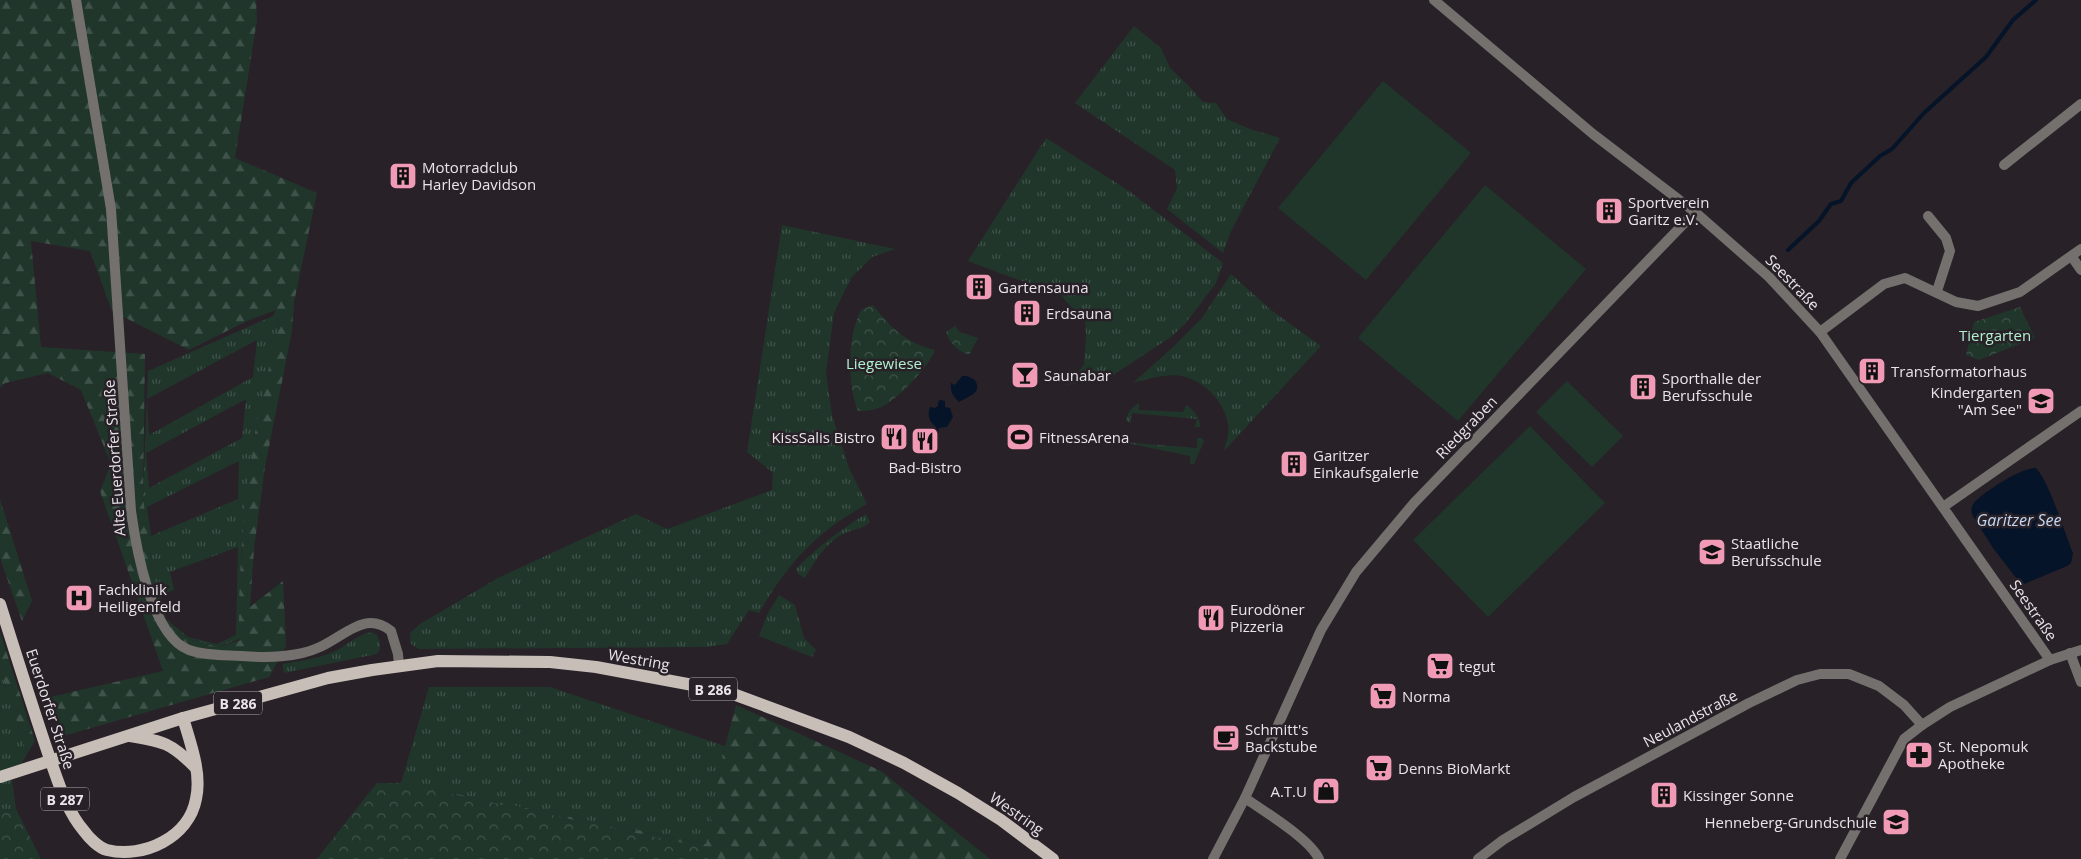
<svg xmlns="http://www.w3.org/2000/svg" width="2081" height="859" viewBox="0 0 2081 859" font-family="'Open Sans',sans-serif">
	<defs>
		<pattern id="grass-tufts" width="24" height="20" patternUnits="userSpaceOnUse" patternTransform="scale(1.25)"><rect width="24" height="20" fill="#20362b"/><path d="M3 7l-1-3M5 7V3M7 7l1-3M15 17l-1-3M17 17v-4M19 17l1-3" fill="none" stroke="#40534a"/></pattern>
		<pattern id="forest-firs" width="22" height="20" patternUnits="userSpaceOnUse" patternTransform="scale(1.25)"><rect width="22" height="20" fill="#20362b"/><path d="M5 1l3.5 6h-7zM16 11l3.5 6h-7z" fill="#40534a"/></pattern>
		<pattern id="park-crowns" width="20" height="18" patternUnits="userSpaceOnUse" patternTransform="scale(1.25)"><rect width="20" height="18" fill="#20362b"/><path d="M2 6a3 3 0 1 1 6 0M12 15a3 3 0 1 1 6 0" fill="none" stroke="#40534a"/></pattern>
	</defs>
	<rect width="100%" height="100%" fill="#282127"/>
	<g fill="url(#grass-tufts)" fill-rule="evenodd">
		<path d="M1134,26L1161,48L1170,68L1190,87L1203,102L1216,103L1227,119L1250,129L1280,138L1231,231L1223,253L1167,209L1177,188L1175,170L1075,103Z"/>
		<path d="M1046,138L1129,191L1223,263L1216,283L1185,324L1171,337L1110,377L1067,385L1084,365L1086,337L1085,316L1071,307L1058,292L1013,278L968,261Z"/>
		<path d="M782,225L895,249L872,257L851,278L834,313L826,373L832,415L849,468L867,504C816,532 788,563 759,613L749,610L727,644L706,647L419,649L411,644L410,633L420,624L498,578L636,514L667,529L772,490L773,473L747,452Z"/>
		<path d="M1231,274L1271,310L1321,346L1224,451C1226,443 1230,432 1228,424C1225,403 1206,383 1186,377C1171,372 1147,379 1133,383L1173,347L1202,318Z"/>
		<path d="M273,316L280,321L255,432L241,553L239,639L218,647L188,639L164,622L151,562L143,496L148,371ZM257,340L253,377L149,435L147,399ZM246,399L242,438L149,488L146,453ZM239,461L238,499L151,536L147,507ZM238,547L236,635L217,644L188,637L166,619L160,595L174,590L170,572Z"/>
		<path d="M1139,403V410L1183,412L1186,405C1193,409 1201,419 1200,427H1195L1197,419L1132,413L1130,423L1126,421C1127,413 1132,407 1139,403Z"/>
		<path d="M1197,438H1202L1204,441L1194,464H1190V456L1122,442L1197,448Z"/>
		<path d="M866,514L870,522C863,529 854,529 845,533C826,542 815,561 805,578L798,574L796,569C817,547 840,530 866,514Z"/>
		<path d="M779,595L795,605L804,638L816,650L812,657L759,636L767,615Z"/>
		<path d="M372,632L377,635C380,642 382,647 377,654L284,673L282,664C299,661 317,659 333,652C347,646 357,634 372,632Z"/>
		<path d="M0,675H2L27,754L12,780L16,809L0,814Z"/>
		<path d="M429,687H550L725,746L706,844L401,783Z"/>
	</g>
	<g fill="url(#forest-firs)" fill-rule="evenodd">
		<path d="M0,0H256L257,20L235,158L317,193L294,302L292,331L265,467L254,549L250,607L283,581L286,646L269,677L60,737L50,697L163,671L100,491L111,464L81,390L48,373L5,383L0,388ZM31,241L90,251L112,311L189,350L247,321L276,310L273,316L280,321C272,358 261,395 255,433C244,500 238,571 239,639L241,640L218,647L188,639L164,622L151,562L143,496L145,354L41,347Z"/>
		<path d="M0,499L32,601L22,621L0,558Z"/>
		<path d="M0,632L35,741L27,754L2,675H0Z"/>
		<path d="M736,705L881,771L990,859H317L377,783H401L706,844L725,746Z"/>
	</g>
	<g fill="url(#park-crowns)">
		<path d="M873,305C891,328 906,343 935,350C928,368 901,395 885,405C877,410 867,411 858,411C847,383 847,337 861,310Z"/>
		<path d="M2020,307L2035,338L1979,360L1966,355L1974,322Z"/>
		<path d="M955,326L960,332L978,338L969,355C958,351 950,344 946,332Z"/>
		<path d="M377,783H401L707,848L708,859H317Z"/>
		<path d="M16,809L41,859H0V814Z"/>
	</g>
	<g fill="#20362b">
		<path d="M1383,81L1471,153L1366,280L1278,208Z"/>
		<path d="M1485,185L1586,269L1458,421L1358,338Z"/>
		<path d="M1567,381L1623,436L1592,467L1536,412Z"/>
		<path d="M1530,426L1605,503L1488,617L1413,540Z"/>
	</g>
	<g fill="#051429">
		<path d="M962,376H967L975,380C983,394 968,396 959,402C953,396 950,391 951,383L955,385Z"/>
		<path d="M940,400L945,401V407L950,408L953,417L947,427L939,428L938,432L935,431L936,427C929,421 927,416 930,407L935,408L938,406V402Z"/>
		<path d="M2036,468C2050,483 2064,532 2073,553L2071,563L2067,566L2024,584L2020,583L1993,548L1974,518C1971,513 1970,508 1974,503C1983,492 2023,467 2036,468Z"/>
	</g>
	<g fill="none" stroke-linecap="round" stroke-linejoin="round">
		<path stroke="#051429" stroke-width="4" d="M1788,250L1819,221L1831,204L1841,201L1851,183L1880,156L1892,149L1924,113L1986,57L2013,20L2036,0"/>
		<g stroke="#74706d" stroke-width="10">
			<path d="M76,0L111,209L131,511C136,547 151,636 189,650C206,656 225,655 242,656C268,658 296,658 320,647C345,636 365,610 391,631L398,654L399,667"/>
			<path d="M1434,0L1593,134L1695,212L1769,277L1820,332L2050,660"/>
			<path d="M2004,165L2081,104"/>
			<path d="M1928,216L1946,238L1950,251L1937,291"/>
			<path d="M2072,257L2081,270"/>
			<path d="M1820,332L1884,284L1905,278L1956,302L1978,306L2020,292L2081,249"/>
			<path d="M1943,507L2081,411"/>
			<path d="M2070,653L2081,682"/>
			<path d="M1245,798C1265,812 1310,839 1319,859"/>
			<path d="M1213,859L1245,798L1321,630L1356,572L1414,503L1695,212"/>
			<path d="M1478,859L1503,840L1574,797L1749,703L1797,680L1820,674H1849L1879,686L1904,705L1922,725"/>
		</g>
		<path stroke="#74706d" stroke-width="10" d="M1840,859L1904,739L1922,725L1950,707L2050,660L2081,650"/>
		<g stroke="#c7beb8" stroke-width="12">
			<path d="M0,604C16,655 32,706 49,756C58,781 66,810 84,831C89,838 99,848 107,850C144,859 189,837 196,799C202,773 190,742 183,718"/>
			<path d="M130,736C163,741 171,743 195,767"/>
			<path d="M0,777L183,718L328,678L372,670L438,661L550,662L596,667L725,691L849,737L904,763L958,793L1001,820L1053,859"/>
		</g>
	</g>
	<defs>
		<symbol id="building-square" viewBox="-11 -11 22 22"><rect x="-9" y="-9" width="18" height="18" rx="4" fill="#f09ab5" stroke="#282127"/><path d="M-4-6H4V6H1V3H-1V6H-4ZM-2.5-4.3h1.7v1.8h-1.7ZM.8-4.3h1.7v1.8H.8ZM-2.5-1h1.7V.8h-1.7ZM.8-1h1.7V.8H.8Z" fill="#111"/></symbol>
		<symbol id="bar-square" viewBox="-11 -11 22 22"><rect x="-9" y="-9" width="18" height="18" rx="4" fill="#f09ab5" stroke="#282127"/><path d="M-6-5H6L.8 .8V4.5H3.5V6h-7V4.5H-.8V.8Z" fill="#111"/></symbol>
		<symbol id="school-square" viewBox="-11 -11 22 22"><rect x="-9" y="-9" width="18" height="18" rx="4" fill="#f09ab5" stroke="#282127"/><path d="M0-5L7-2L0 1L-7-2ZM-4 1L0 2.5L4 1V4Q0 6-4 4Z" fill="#111"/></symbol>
		<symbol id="restaurant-square" viewBox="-11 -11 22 22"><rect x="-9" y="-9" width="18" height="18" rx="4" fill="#f09ab5" stroke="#282127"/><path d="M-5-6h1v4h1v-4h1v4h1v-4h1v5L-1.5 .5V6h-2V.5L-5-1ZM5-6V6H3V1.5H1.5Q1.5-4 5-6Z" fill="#111"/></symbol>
		<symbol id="stadium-square" viewBox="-11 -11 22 22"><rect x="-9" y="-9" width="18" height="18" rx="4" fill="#f09ab5" stroke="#282127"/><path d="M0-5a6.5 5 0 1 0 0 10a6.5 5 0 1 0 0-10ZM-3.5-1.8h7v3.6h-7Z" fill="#111"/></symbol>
		<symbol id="hospital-square" viewBox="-11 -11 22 22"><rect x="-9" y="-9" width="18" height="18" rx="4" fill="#f09ab5" stroke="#282127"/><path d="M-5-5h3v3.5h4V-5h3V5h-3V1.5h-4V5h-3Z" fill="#111"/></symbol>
		<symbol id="supermarket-square" viewBox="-11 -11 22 22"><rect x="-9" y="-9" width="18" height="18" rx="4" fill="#f09ab5" stroke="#282127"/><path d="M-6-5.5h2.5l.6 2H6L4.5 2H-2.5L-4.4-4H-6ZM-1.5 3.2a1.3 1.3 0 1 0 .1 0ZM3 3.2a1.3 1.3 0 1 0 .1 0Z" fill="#111"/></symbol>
		<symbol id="cafe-square" viewBox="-11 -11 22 22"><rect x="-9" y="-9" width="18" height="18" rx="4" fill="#f09ab5" stroke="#282127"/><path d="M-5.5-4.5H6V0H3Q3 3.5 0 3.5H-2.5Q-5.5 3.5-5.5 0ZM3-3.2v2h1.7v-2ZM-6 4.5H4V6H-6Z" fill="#111"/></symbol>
		<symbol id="pharmacy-square" viewBox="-11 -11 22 22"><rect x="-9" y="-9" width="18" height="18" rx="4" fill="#f09ab5" stroke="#282127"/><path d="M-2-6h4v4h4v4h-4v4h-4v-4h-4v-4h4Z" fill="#111"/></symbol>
		<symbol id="shop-square" viewBox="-11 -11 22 22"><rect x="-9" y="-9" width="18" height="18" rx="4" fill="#f09ab5" stroke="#282127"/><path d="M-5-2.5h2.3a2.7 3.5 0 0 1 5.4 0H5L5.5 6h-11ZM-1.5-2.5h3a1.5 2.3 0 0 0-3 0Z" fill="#111"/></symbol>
	</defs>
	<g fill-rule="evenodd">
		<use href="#building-square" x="387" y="160" width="32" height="32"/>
		<use href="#building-square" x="1593" y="195" width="32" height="32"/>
		<use href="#building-square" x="963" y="271" width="32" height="32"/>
		<use href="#building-square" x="1011" y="297" width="32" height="32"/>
		<use href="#building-square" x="1856" y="355" width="32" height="32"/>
		<use href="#bar-square" x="1009" y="359" width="32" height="32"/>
		<use href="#building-square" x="1627" y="371" width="32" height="32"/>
		<use href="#school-square" x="2025" y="385" width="32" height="32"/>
		<use href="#restaurant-square" x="878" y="421" width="32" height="32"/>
		<use href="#stadium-square" x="1004" y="421" width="32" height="32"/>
		<use href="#restaurant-square" x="909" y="425" width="32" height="32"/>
		<use href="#building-square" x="1278" y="448" width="32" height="32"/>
		<use href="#school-square" x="1696" y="536" width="32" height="32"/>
		<use href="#hospital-square" x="63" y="582" width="32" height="32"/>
		<use href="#restaurant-square" x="1195" y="602" width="32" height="32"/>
		<use href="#supermarket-square" x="1424" y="650" width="32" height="32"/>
		<use href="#supermarket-square" x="1367" y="680" width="32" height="32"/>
		<use href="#cafe-square" x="1210" y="722" width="32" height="32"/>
		<use href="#pharmacy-square" x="1903" y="739" width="32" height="32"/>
		<use href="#supermarket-square" x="1363" y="752" width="32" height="32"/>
		<use href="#shop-square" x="1310" y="775" width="32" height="32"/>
		<use href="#building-square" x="1648" y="779" width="32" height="32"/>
		<use href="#school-square" x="1880" y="806" width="32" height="32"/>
	</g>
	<g text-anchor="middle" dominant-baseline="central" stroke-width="5" stroke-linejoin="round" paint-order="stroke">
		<g fill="#282127" stroke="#afaaaf" stroke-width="1">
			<rect x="689" y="677.5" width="48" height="23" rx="4"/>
			<rect x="214" y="691.5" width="48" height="23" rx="4"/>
			<rect x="41" y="787.5" width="48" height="23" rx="4"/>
		</g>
		<g font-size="14" font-weight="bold" fill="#e9e4e9">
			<text x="713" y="689">B 286</text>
			<text x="238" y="703">B 286</text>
			<text x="65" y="799">B 287</text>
		</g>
		<g font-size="15" fill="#e9e4e9" stroke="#282127" text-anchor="start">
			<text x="422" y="167">Motorradclub<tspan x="422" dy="17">Harley Davidson</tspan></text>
			<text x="1628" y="202">Sportverein<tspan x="1628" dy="17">Garitz e.V.</tspan></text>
			<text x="998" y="287">Gartensauna</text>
			<text x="1046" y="313">Erdsauna</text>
			<text x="1891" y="371">Transformatorhaus</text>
			<text x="1044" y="375">Saunabar</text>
			<text x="1662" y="378">Sporthalle der<tspan x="1662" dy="17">Berufsschule</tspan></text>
			<text x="2022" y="392" text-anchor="end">Kindergarten<tspan x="2022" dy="17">"Am See"</tspan></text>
			<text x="875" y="437" text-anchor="end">KissSalis Bistro</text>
			<text x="1039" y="437">FitnessArena</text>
			<text x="1313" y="455">Garitzer<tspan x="1313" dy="17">Einkaufsgalerie</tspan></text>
			<text x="925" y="467" text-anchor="middle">Bad-Bistro</text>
			<text x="1731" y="543">Staatliche<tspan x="1731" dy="17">Berufsschule</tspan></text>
			<text x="98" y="589">Fachklinik<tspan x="98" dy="17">Heiligenfeld</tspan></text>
			<text x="1230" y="609">Eurodöner<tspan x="1230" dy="17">Pizzeria</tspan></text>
			<text x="1459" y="666">tegut</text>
			<text x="1402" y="696">Norma</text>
			<text x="1245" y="729">Schmitt's<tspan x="1245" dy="17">Backstube</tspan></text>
			<text x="1938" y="746">St. Nepomuk<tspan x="1938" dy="17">Apotheke</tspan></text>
			<text x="1398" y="768">Denns BioMarkt</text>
			<text x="1307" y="791" text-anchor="end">A.T.U</text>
			<text x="1683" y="795">Kissinger Sonne</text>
			<text x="1877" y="822" text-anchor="end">Henneberg-Grundschule</text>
		</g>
		<g font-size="15" fill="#e9e4e9" stroke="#282127">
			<text transform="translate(1793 282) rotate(46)">Seestraße</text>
			<text transform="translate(1466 427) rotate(-46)">Riedgraben</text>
			<text transform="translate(114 458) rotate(-94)">Alte Euerdorfer Straße</text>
			<text transform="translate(2034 610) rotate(55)">Seestraße</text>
			<text transform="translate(639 659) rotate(10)">Westring</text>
			<text transform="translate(51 709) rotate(72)">Euerdorfer Straße</text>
			<text transform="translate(1690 718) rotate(-28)">Neulandstraße</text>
			<text transform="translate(1017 813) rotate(35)">Westring</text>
		</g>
		<g font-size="15" fill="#b0f0cf" stroke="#282127">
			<text x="1995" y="335">Tiergarten</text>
			<text x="884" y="363">Liegewiese</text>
		</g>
		<g font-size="16" font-style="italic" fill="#c2d8f5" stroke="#282127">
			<text x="2019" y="520">Garitzer See</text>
		</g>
	</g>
</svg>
